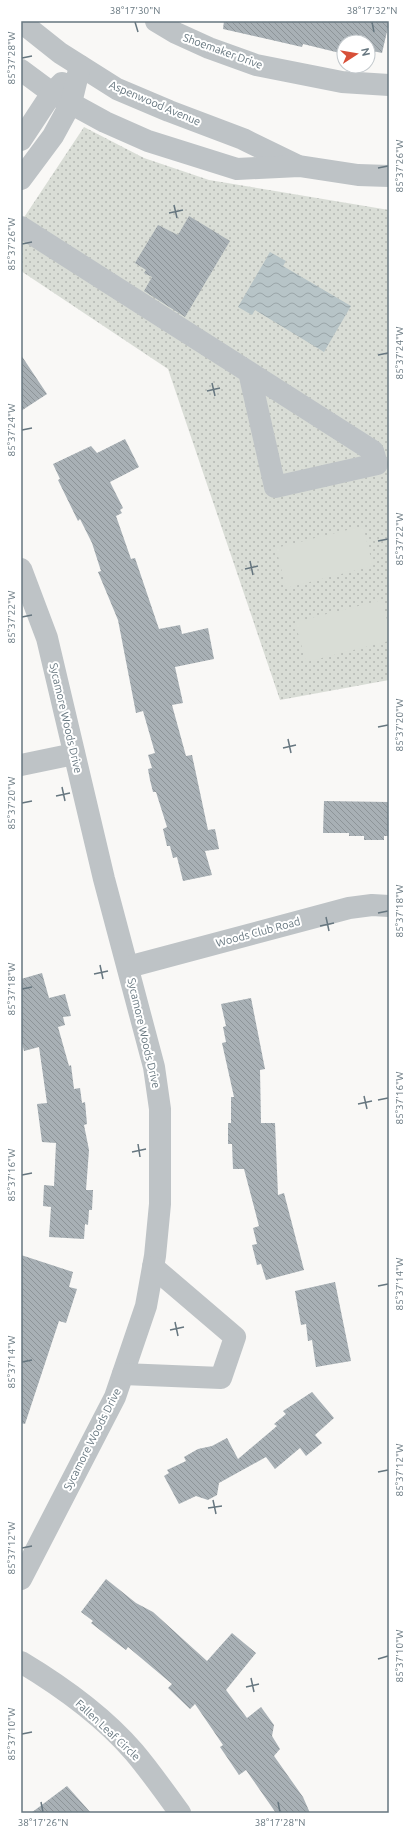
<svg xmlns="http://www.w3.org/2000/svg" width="410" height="1834" viewBox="0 0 410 1834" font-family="Ubuntu,sans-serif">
	<defs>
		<pattern id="park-dots" width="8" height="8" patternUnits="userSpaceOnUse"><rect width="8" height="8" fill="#d9ddd6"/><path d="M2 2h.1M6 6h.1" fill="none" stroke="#b4b8b3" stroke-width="1.8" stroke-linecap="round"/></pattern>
		<pattern id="water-waves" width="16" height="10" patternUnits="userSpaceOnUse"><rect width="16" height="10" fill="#b7c4c7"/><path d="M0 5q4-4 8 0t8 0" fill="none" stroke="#99a4a7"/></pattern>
		<pattern id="building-back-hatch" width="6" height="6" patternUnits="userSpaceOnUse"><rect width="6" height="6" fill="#a8b0b5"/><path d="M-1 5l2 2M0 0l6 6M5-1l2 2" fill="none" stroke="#8d9498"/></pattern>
	</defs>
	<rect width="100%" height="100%" fill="#f9f8f6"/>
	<path fill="url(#park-dots)" d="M84,127L144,158L209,180L389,210V680L280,700L168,369L21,271V222Z"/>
	<g fill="#d9ddd6">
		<path d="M363,526L373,566L286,588L276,548Z"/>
		<path d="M382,600L389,628V641L306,662L295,622Z"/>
	</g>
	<path fill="url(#water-waves)" d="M270,252L286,261L283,266L351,306L324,352L255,310L252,315L238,307Z"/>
	<g fill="url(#building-back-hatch)">
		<path d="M224,21H389V23L382,53L368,50V42H344V54L303,44L302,47L223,29Z"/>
		<path d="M189,216L230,241L185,317L144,291L152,277L144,273L146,270L135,263L158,225L178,235Z"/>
		<path d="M21,355L47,394L21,411Z"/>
		<path d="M125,439L139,467L110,482L123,508L120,510L122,513L116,516L131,559L135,558L159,629L180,625L182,634L208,628L214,659L175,667L183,703L172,705L186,756L192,755L208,830L215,829L219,849L205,851L212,875L183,881L177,857L173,858L170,846H167L163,829L167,827L156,792H153L150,780L148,769L152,768L148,755L155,753L143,711L136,713L118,620L98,572L101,571L92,543L80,519L78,521L58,480L60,479L53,464L91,446L97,453Z"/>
		<path d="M324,801L389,802V836H384V840H364V836H349V833H323Z"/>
		<path d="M42,973L49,998L65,994L71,1016L63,1017L65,1025L58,1027L69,1066L71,1065L74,1089L80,1088L82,1103L85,1102L87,1124L84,1125L89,1150L86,1190H93L92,1210H89L88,1225L85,1224L84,1239L49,1237L51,1207L43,1206L44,1185L54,1186L56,1143L42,1142L37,1104L47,1103L39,1047L24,1051L21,1039V979Z"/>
		<path d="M251,998L265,1069L260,1070L261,1123H275L278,1195L284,1193L304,1270L266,1280L261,1264L257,1265L252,1245L257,1244L253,1228L259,1226L244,1169H233L232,1144H228V1123H231V1097H234L222,1043L226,1042L223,1027L226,1026L221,1004Z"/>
		<path d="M21,1255L73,1272L69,1287L77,1289L66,1323L59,1321L25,1424L21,1423Z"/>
		<path d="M335,1282L351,1361L316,1367L312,1340L308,1341L306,1324L301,1325L295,1291Z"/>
		<path d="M312,1392L334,1418L315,1435L322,1443L306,1456L300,1448L275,1469L266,1457L219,1483L217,1495L208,1500L196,1496L179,1504L164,1476L169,1473L167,1470L186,1461L184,1457L198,1449L212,1446L227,1438L238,1459L277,1426L274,1424L286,1414L283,1411Z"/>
		<path d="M106,1579L136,1603L153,1612L207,1661L232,1633L256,1653L226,1690L247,1718L261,1707L274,1725L272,1736L280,1749L274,1756L303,1797L310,1813H276L246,1770L239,1775L220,1747L223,1745L195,1704L190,1709L168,1688L172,1684L128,1647L126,1650L114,1641L91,1623L93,1621L81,1612Z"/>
		<path d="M67,1786L91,1813H31Z"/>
	</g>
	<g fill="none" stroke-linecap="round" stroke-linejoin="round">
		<g stroke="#bec3c6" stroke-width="22">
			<path d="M156,21L176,33L209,48L256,65L342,82L389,85"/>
			<path d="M21,22L60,53L117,89L169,111L243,139L296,165"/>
			<path d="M21,70L52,93L105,122L148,141L237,169L299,166L358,175L389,176"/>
			<path d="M21,140L52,93L62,83"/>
			<path d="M21,179L53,136L71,103L80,66"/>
			<path d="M21,227L373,451L377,464L275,487L249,372"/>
			<path d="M21,569L47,638L104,879L154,1067L160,1109V1204L155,1256L146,1306L115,1397L21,1579"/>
			<path d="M21,765L74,754"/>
			<path d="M128,967L349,908L372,905L389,906"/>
			<path d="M123,1374L221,1378L235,1337L153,1267"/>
			<path d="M21,1662C61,1686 103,1716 134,1752C150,1771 165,1792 180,1813"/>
		</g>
	</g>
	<path fill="none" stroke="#66767f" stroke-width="1.5" d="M135,22L138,32M372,22L374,32M22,58L32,56M378,168L388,166M174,205L177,218M169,213L183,210M22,244L32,242M378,355L388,353M212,383L215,396M207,391L220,388M22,430L32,428M378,541L388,539M250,561L253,575M245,569L258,566M22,617L32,615M378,727L388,725M288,739L291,753M283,748L296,745M62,787L65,801M56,796L70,793M22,803L32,801M378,913L388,911M326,917L329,931M320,926L334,923M100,965L103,979M94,974L108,971M22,989L32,987M364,1096L367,1109M378,1100L388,1098M358,1104L372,1101M138,1144L140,1157M132,1152L146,1149M22,1175L32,1173M378,1286L388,1284M175,1322L178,1336M170,1330L184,1327M22,1362L32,1360M378,1472L388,1470M213,1500L216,1514M208,1508L222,1506M22,1548L32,1546M378,1659L388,1656M251,1678L254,1692M246,1687L259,1684M22,1734L32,1732M41,1802L43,1812M278,1802L280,1812"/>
	<g text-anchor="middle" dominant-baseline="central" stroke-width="4" stroke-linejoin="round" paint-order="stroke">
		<g font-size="11" fill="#66767f" stroke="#fff">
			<text transform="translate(223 51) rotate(20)">Shoemaker Drive</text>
			<text transform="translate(155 103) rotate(23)">Aspenwood Avenue</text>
			<text transform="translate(66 718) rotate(77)">Sycamore Woods Drive</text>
			<text transform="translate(258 932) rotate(-15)">Woods Club Road</text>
			<text transform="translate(144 1033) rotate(77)">Sycamore Woods Drive</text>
			<text transform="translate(92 1439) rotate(-63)">Sycamore Woods Drive</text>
			<text transform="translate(108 1730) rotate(43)">Fallen Leaf Circle</text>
		</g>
	</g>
	<rect width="410" height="1834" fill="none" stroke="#ffffff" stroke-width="44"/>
	<g transform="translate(356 54) rotate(78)"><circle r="19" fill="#ffffff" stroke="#c2c8cc"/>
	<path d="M0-3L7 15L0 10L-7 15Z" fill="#d74f38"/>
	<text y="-6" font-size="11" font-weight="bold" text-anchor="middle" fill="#66767f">N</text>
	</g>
	<rect x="22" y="22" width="366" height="1790" fill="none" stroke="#66767f" stroke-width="1.5"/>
	<g font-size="10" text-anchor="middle" fill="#66767f">
		<text x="135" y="14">38°17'30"N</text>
		<text x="372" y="14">38°17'32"N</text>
		<text transform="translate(11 58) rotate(-90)" y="4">85°37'28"W</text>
		<text transform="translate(399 166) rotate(-90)" y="4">85°37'26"W</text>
		<text transform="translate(11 244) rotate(-90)" y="4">85°37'26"W</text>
		<text transform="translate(399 353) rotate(-90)" y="4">85°37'24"W</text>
		<text transform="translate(11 430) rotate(-90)" y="4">85°37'24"W</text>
		<text transform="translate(399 539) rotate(-90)" y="4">85°37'22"W</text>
		<text transform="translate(11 617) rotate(-90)" y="4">85°37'22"W</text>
		<text transform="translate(399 725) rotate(-90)" y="4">85°37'20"W</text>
		<text transform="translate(11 803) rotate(-90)" y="4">85°37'20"W</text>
		<text transform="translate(399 911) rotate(-90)" y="4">85°37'18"W</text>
		<text transform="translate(11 989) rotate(-90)" y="4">85°37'18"W</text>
		<text transform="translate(399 1098) rotate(-90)" y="4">85°37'16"W</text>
		<text transform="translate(11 1175) rotate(-90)" y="4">85°37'16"W</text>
		<text transform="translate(399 1284) rotate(-90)" y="4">85°37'14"W</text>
		<text transform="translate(11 1362) rotate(-90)" y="4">85°37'14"W</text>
		<text transform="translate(399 1470) rotate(-90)" y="4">85°37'12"W</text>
		<text transform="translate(11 1548) rotate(-90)" y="4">85°37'12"W</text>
		<text transform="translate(399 1656) rotate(-90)" y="4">85°37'10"W</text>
		<text transform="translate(11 1734) rotate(-90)" y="4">85°37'10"W</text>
		<text x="43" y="1826">38°17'26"N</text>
		<text x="280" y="1826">38°17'28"N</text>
	</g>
</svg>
